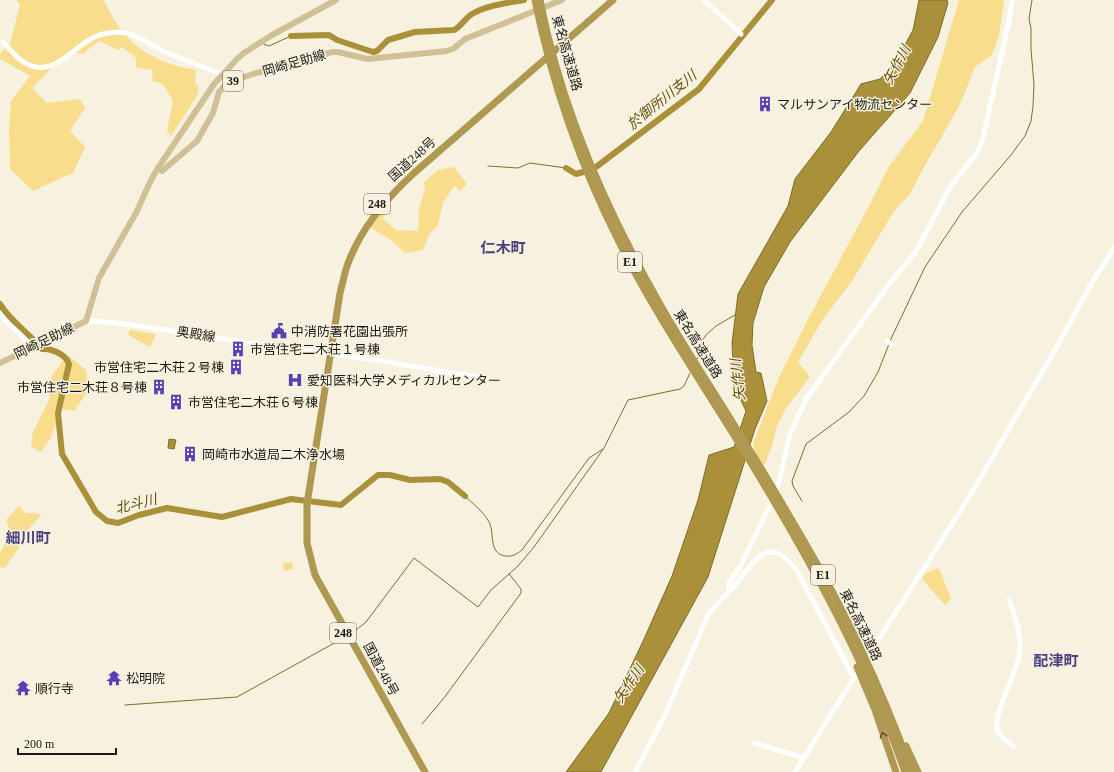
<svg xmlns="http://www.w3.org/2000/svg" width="1114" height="772" viewBox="0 0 1114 772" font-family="'Times New Roman','Noto Sans JP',serif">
	<rect width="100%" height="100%" fill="#f7f1e0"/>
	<g fill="#f8de8c">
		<path d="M16,0H104C122,42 151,63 196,70L195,83L199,86L197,96L171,136L167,131L173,101L163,84L152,81L153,70L136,67V58L122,47L118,50L99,41L83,54L74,52L61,58L32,88L47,103L80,99L85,108L70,131L85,147L73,173L33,191L10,169L9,130L11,101L30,76L0,59V54L10,43L20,5Z"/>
		<path d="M959,0H1004L999,36L992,55L975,67L961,102L940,140L925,165L910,194L894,211L852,281L823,319L798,362L810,377L787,407L777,426L772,446L764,466L757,458L753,444L779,377L805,325L870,204L888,168L923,121Z"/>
		<path d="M454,167L467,184L461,191L454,186L443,203L438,225L430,233L423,250L405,253L391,240L369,227L391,201L383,219L396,230L418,231L419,210L425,189L424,182L438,170Z"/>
		<path d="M130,330L156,334L150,347L128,335Z"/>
		<path d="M68,355L86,370L88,391L74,411L62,409L50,439L41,452L31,447L33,432L49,400L52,375Z"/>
		<path d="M19,506L25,513L42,514L26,532L20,546L5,568L0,567V553L5,544L9,527L6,520Z"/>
		<path d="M292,562L293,569L284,571L283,563Z"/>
		<path d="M939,568L951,599L945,605L922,579L926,573Z"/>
	</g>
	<g fill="#aa9038" stroke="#7f6d2d">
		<path d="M919,0H947L948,3L938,37L910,93L859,151L790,242L764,287L753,323L752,345L756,372L761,373L767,401L755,429L708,577L601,772H566L609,713L644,639L672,576L698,500L709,455L734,447L746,411L734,386L732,343L738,294L788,206L795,179L831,132L861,84L880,79L895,63L913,30Z"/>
		<path d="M169,439L176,440L174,449L168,448Z"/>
	</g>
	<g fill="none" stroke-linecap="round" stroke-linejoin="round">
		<g stroke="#7f6d2d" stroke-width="1">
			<path d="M264,44L269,46L291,36"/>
			<path d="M488,166L518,168L530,163L566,168"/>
			<path d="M890,341L925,267L962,212L1011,155L1025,136L1031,121L1033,106L1034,85L1031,49V28L1029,19L1032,0"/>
			<path d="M697,359L702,351V341L706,335L716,326L735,315"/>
			<path d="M465,496C473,504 484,512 489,522C495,533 488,553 505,556C512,557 517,554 522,550L589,458L603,449"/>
			<path d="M802,501L793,486L792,481L806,444L849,412L864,396L878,372L889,344"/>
			<path d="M351,634L366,622L414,558L478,607L491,590L517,567L534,547L604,448L628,400L680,389L684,386L690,373"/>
			<path d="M125,705L237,697L347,636"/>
			<path d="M422,724L444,698L521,593V589L509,574"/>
		</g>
		<g stroke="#aa9038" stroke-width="6">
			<path d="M291,36L329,35L337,40L373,52L377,51L388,40L415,32L454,30C461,27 465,18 472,14C488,5 507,3 524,0"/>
			<path d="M566,168L576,174L583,172L596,167L699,89L772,0"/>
			<path d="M0,304C10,321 29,333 42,349C52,348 66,355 69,364L58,413L62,454L96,512L107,521L118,523L139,515L167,508L222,517L291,499L341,505L378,475H390L410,480L440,479L448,482L465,496"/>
		</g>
		<g stroke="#fff" stroke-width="5">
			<path d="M704,0L741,34"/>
			<path d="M3,42C9,48 15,56 22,61C49,80 68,53 89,40C98,34 110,32 121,32C139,34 152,47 168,53C186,61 204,67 222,74"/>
			<path d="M0,314C9,327 23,334 32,348"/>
			<path d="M86,321L107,322L133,325L258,344L376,360L489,379"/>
			<path d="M887,341L891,344"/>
			<path d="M778,486L790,434L806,399L890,283L917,250L950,187L976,154L982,142L1009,21L1012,0"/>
			<path d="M729,591V583L741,565L769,507"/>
			<path d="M1009,599C1015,617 1023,636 1019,656C1016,672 993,717 997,730C1000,737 1008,742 1014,747"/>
			<path d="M870,653L971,494L1059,343L1091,284L1114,248"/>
			<path d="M754,743L804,758"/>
			<path d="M635,772L664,717L708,615C717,603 726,596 735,585C756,559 769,533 797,571L854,678"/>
			<path d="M795,772L855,676"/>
		</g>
		<g stroke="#cfc195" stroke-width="6">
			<path d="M158,168L214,84L237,59L244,53L272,35L336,0"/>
			<path d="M0,363L86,321L99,278L137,211L151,180L158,168L162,171L197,141L213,113L219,92L227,83L253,74L332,52H338L367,59L447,51L453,49L465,39L562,0"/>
		</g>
		<g stroke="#af984f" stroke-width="7">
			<path d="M535,0C552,84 581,167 620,244C655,314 699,378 740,445C804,549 864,656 905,772"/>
			<path d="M540,0C560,104 604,205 656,297C683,346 715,393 744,441C765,474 784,507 804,541C847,614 883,692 912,772"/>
			<path d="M857,667L875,710L896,772"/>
			<path d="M906,746L918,772"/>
			<path d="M425,772L315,575L307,543V504L340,293C342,285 344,277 346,269C359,230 385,200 414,173L613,0"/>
		</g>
	</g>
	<defs><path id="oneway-chevron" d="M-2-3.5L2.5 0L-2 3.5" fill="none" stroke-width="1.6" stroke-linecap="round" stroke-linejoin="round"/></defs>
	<use stroke="#5e532f" href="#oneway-chevron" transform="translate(883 735) rotate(-109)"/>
	<defs>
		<symbol id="building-bare" viewBox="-9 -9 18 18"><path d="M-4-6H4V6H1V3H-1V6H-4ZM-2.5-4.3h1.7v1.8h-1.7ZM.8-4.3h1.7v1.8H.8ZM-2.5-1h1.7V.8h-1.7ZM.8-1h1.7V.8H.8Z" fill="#583fb7" stroke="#f7f1e0" stroke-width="2.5" paint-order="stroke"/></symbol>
		<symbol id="civic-bare" viewBox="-9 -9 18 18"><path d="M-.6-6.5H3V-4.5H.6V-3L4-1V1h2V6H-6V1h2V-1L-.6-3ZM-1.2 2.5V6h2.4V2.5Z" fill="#583fb7" stroke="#f7f1e0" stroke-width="2.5" paint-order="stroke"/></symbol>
		<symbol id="hospital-bare" viewBox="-9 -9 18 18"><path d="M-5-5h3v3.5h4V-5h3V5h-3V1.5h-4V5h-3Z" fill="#583fb7" stroke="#f7f1e0" stroke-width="2.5" paint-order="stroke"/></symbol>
		<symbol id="temple-bare" viewBox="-9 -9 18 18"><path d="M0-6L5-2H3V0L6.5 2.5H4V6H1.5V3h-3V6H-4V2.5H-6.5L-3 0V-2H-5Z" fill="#583fb7" stroke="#f7f1e0" stroke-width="2.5" paint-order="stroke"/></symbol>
	</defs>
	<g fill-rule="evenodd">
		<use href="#building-bare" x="754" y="93" width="22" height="22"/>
		<use href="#civic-bare" x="268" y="320" width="22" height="22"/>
		<use href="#building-bare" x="227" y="338" width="22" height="22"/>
		<use href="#building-bare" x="225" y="356" width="22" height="22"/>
		<use href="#hospital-bare" x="284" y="369" width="22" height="22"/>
		<use href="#building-bare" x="148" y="376" width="22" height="22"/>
		<use href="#building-bare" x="165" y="391" width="22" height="22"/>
		<use href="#building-bare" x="179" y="443" width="22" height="22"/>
		<use href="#temple-bare" x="103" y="667" width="22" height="22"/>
		<use href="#temple-bare" x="12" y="677" width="22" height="22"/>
	</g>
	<g text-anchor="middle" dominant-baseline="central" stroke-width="3" stroke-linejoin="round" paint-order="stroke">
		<g fill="#f7f1e0" stroke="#5e5a51" stroke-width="1">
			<rect x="223" y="71" width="20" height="20" rx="3"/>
			<rect x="364" y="194" width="26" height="20" rx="3"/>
			<rect x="618" y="252" width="24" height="20" rx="3"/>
			<rect x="811" y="565" width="24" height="20" rx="3"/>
			<rect x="330" y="623" width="26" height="20" rx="3"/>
		</g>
		<g font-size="12" font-weight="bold" fill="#1c1a14">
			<text x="233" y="81">39</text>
			<text x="377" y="204">248</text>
			<text x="630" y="262">E1</text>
			<text x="823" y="575">E1</text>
			<text x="343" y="633">248</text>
		</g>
		<g font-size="13" fill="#1c1a14" stroke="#f7f1e0">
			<text transform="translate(567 53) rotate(74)">東名高速道路</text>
			<text transform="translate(294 63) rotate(-16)">岡崎足助線</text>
			<text transform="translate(412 159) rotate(-42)">国道248号</text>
			<text transform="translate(196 334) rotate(9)">奥殿線</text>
			<text transform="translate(44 341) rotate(-26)">岡崎足助線</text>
			<text transform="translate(698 344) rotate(58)">東名高速道路</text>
			<text transform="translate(861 625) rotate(64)">東名高速道路</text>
			<text transform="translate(381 669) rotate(61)">国道248号</text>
		</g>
		<g font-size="13" fill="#1c1a14" stroke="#f7f1e0" text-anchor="start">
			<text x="777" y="104">マルサンアイ物流センター</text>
			<text x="291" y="331">中消防署花園出張所</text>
			<text x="250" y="349">市営住宅二木荘１号棟</text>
			<text x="224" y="367" text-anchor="end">市営住宅二木荘２号棟</text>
			<text x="307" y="380">愛知医科大学メディカルセンター</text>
			<text x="147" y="387" text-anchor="end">市営住宅二木荘８号棟</text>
			<text x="188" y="402">市営住宅二木荘６号棟</text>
			<text x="202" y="454">岡崎市水道局二木浄水場</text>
			<text x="126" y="678">松明院</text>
			<text x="35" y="688">順行寺</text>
		</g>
		<g font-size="14" font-style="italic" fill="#614f0a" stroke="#f7f1e0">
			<text transform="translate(897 65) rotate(-62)">矢作川</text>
			<text transform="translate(662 100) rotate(-39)">於御所川支川</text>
			<text transform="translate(738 380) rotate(-96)">矢作川</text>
			<text transform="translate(136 504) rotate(-14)">北斗川</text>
			<text transform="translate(629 684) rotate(-56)">矢作川</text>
		</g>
		<g font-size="15" font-weight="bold" fill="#49417f" stroke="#f7f1e0">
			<text x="503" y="248">仁木町</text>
			<text x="28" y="538">細川町</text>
			<text x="1056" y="661">配津町</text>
		</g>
	</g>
	<path d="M18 748v6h98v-6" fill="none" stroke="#1c1a14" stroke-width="2"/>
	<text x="24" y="748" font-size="12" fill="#1c1a14" stroke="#f7f1e0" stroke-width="3" paint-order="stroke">200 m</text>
</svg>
